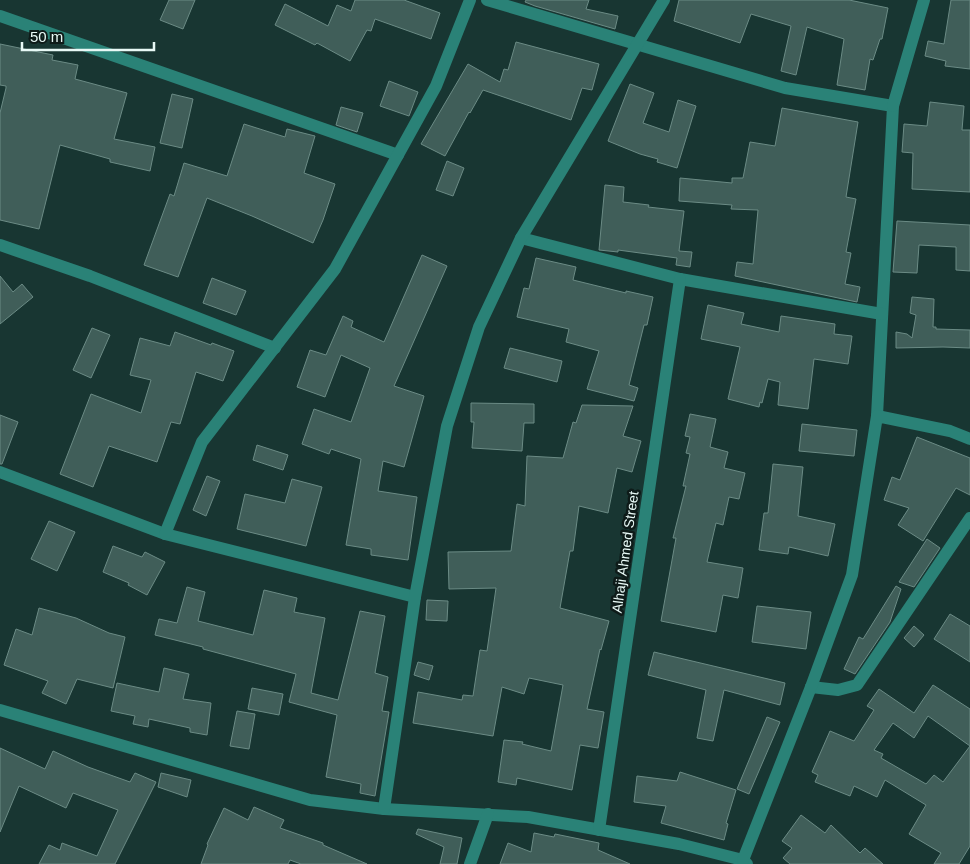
<svg xmlns="http://www.w3.org/2000/svg" width="970" height="864" viewBox="0 0 970 864" font-family="Arial,sans-serif">
	<rect width="100%" height="100%" fill="#183632"/>
	<g fill="#405e59" stroke="#6b8b85" fill-rule="evenodd">
		<path d="M169,0H195L183,29L160,20Z"/>
		<path d="M355,0H404L440,13L431,39L375,19L371,31L367,30L350,61L317,43L315,45L275,25L285,4L328,26L337,5L351,11Z"/>
		<path d="M526,0H589L586,9L618,16L615,29L535,6L525,2Z"/>
		<path d="M679,0H849L888,8L882,39H880L873,60L870,59L865,90L837,85L844,39L807,27L796,75L781,71L791,26L751,14L740,43L674,21Z"/>
		<path d="M951,0H970V69L945,66L946,61L925,56L928,41L944,44Z"/>
		<path d="M516,42L599,64L592,90L582,88L571,120L483,90L470,113L469,112L445,156L421,144L468,64L500,82L504,69L508,70Z"/>
		<path d="M0,44L53,55L52,60L78,65L75,79L127,93L114,139L155,147L150,171L110,162V159L60,145L39,229L0,220V113L6,88V86L0,85Z"/>
		<path d="M389,81L418,92L409,116L380,106Z"/>
		<path d="M630,84L654,93L643,123L669,132L678,100L696,106L677,168L657,162L658,159L640,154L608,141Z"/>
		<path d="M172,94L193,99L182,148L160,143Z"/>
		<path d="M930,102L964,106L962,130H970V192L912,189L913,153L902,152L904,124L927,126Z"/>
		<path d="M341,107L363,113L357,132L336,125Z"/>
		<path d="M782,108L858,122L846,197L856,199L846,252L851,253L845,284L860,287L857,302L735,276L737,262L753,264L758,210L731,209L732,205L679,201L680,178L732,183V178H743L750,142L775,146Z"/>
		<path d="M244,124L285,137L287,129L315,136L304,173L335,184L323,220L313,243L252,216L207,198L178,277L144,265L170,194L174,196L184,163L227,176Z"/>
		<path d="M447,161L464,168L453,196L436,190Z"/>
		<path d="M605,185L624,187L623,202L649,205L648,207L684,211L679,251L692,252L690,267L676,265L677,258L618,250V252L599,250Z"/>
		<path d="M897,221L970,225V271L956,270V247L919,245L917,273L893,272Z"/>
		<path d="M422,255L447,266L394,386L424,396L404,467L383,461L378,491L417,497L408,560L371,555V549L346,545L361,459L331,449L329,454L302,444L314,409L351,422L370,368L341,355L325,397L297,387L310,350L326,355L343,316L353,321L351,327L384,342Z"/>
		<path d="M536,258L576,267L573,280L626,293V291L653,297L647,325H644L629,385L638,388L634,401L587,389L599,351L566,342L569,329L517,317L524,288L529,289Z"/>
		<path d="M0,276L13,292L22,284L33,297L0,324Z"/>
		<path d="M212,278L246,291L236,315L203,303Z"/>
		<path d="M912,297L934,299L933,327H936V329L970,330V348L943,347L896,348V332L907,334L912,338L916,315L910,313Z"/>
		<path d="M708,305L744,313L741,324L779,332L781,316L835,324L834,334L852,336L848,364L814,359L808,409L778,405L780,382L768,379L762,403L760,402L759,407L728,399L740,347L701,339Z"/>
		<path d="M92,328L110,335L91,378L73,370Z"/>
		<path d="M175,332L211,345L212,343L234,351L223,381L196,372L180,424L171,422L157,462L109,446L93,487L60,474L91,394L141,413L151,380L130,375L140,338L170,346Z"/>
		<path d="M510,348L562,361L557,382L504,368Z"/>
		<path d="M471,403L534,404V423H524L522,451L472,448L474,422H471Z"/>
		<path d="M582,405L633,406L623,436L641,441L632,472L617,468L608,513L579,506L573,551H570L560,608L609,621L601,650L600,649L587,709L604,712L598,748L580,745L572,790L517,778L516,785L498,782L504,740L523,742L522,744L551,751L563,685L529,678L524,694L502,687L493,736L413,723L418,692L462,700L463,695L473,696L480,650L487,651L496,588L449,589L448,552L511,551L517,504L525,506L527,456L563,458L573,422L576,423Z"/>
		<path d="M690,414L716,419L710,447L728,452L724,468L745,473L739,499L729,497L723,525L716,523L707,562L743,568L738,598L723,595L716,632L661,621L676,538H673L686,486H683L690,454L686,453L690,437L685,436Z"/>
		<path d="M0,415L18,422L2,464H0Z"/>
		<path d="M802,424L857,430L854,456L799,451Z"/>
		<path d="M917,437L970,458V495L956,488L923,541L898,525L909,508L884,500L892,477L900,480Z"/>
		<path d="M257,445L288,455L283,470L253,460Z"/>
		<path d="M773,464L803,467L798,516L835,524L828,556L789,547L788,554L759,550L764,513H768Z"/>
		<path d="M207,476L220,481L206,516L193,510Z"/>
		<path d="M292,479L322,487L306,546L237,529L245,494L285,503Z"/>
		<path d="M49,521L75,532L57,571L31,559Z"/>
		<path d="M927,539L940,548L914,587L899,582Z"/>
		<path d="M113,546L142,557L145,552L165,562L147,595L128,585L129,583L103,572Z"/>
		<path d="M896,586L901,589L890,622L855,674L844,669L859,637L863,639Z"/>
		<path d="M187,587L205,592L198,621L253,635L264,590L297,598L294,612L325,618L311,693L338,700L360,611L385,616L375,673L388,677L382,711L389,712L375,796L360,793L361,784L326,777L337,715L289,702L296,674L203,649V647L155,635L159,619L177,623Z"/>
		<path d="M427,600L448,601L447,621L426,620Z"/>
		<path d="M757,606L811,612L806,649L752,642Z"/>
		<path d="M39,608L76,618L109,633L125,637L113,688L77,679L66,704L42,693L48,681L4,665L16,629L32,635Z"/>
		<path d="M950,614L970,626V662L934,639Z"/>
		<path d="M914,626L924,635L914,647L904,638Z"/>
		<path d="M654,652L785,683L780,705L724,690L713,741L697,738L706,690L648,675Z"/>
		<path d="M418,662L433,666L429,680L414,675Z"/>
		<path d="M164,668L189,674L183,699L211,703L207,735L190,732V728L149,719L148,727L133,724L135,716L111,711L117,683L159,692Z"/>
		<path d="M933,685L970,709V846L959,864H934L941,853L909,834L926,805L885,780L877,797L854,786L850,796L815,782L818,775L812,772L830,731L854,741L874,710L867,706L879,689L914,713ZM928,716L970,746L943,782L934,775L926,784L881,758L883,754L874,750L893,723L914,738Z"/>
		<path d="M252,688L283,694L279,715L248,709Z"/>
		<path d="M237,711L255,714L249,749L230,746Z"/>
		<path d="M767,717L780,722L749,794L737,789Z"/>
		<path d="M0,748L45,769L53,751L88,767L130,782L135,773L156,782L115,864H39L49,845L60,850L62,843L97,856L118,810L73,793L66,808L19,786L0,832Z"/>
		<path d="M680,772L736,790L726,823L728,824L724,840L661,823L666,806L634,802L637,776L677,781Z"/>
		<path d="M161,773L191,780L187,797L158,787Z"/>
		<path d="M254,807L284,820L280,828L323,843V845L367,864H301L290,860L288,864H201L208,845L207,844L224,808L248,820Z"/>
		<path d="M801,815L825,833L831,825L860,853L865,848L883,864H790L783,858L792,848L782,841Z"/>
		<path d="M418,829L462,838L457,864H440L444,847L416,834Z"/>
		<path d="M534,833L554,837L555,834L599,843L598,850L630,864H500L508,843L531,852Z"/>
	</g>
	<g fill="none" stroke-linecap="round" stroke-linejoin="round">
		<g stroke="#2a8277" stroke-width="12">
			<path d="M487,0L785,88L893,106L877,416"/>
			<path d="M0,16L398,155"/>
			<path d="M893,106L924,0"/>
			<path d="M521,238L680,279L882,314"/>
			<path d="M0,245L90,276L275,348"/>
			<path d="M0,472L165,534L415,597"/>
			<path d="M165,534L202,442L335,269L436,86L470,0"/>
			<path d="M811,687L838,690L857,685L970,518"/>
			<path d="M0,710L310,800L384,809L528,817L679,844L743,860L747,864"/>
			<path d="M384,809L415,597L447,426L479,327L521,238L664,0"/>
			<path d="M599,830L680,279"/>
			<path d="M743,860L811,687L852,575L877,416L950,431L970,439"/>
			<path d="M470,864L488,814"/>
		</g>
	</g>
	<g text-anchor="middle" dominant-baseline="central" stroke-width="5" stroke-linejoin="round" paint-order="stroke">
		<g font-size="14" fill="#e8f9f6" stroke="#0e1b19">
			<text transform="translate(625 552) rotate(-82)">Alhaji Ahmed Street</text>
		</g>
	</g>
	<path d="M22 42v8h132v-8" fill="none" stroke="#e8f9f6" stroke-width="2.5"/>
	<text x="30" y="42" font-size="15" fill="#e8f9f6" stroke="#0e1b19" stroke-width="4" paint-order="stroke">50 m</text>
</svg>
